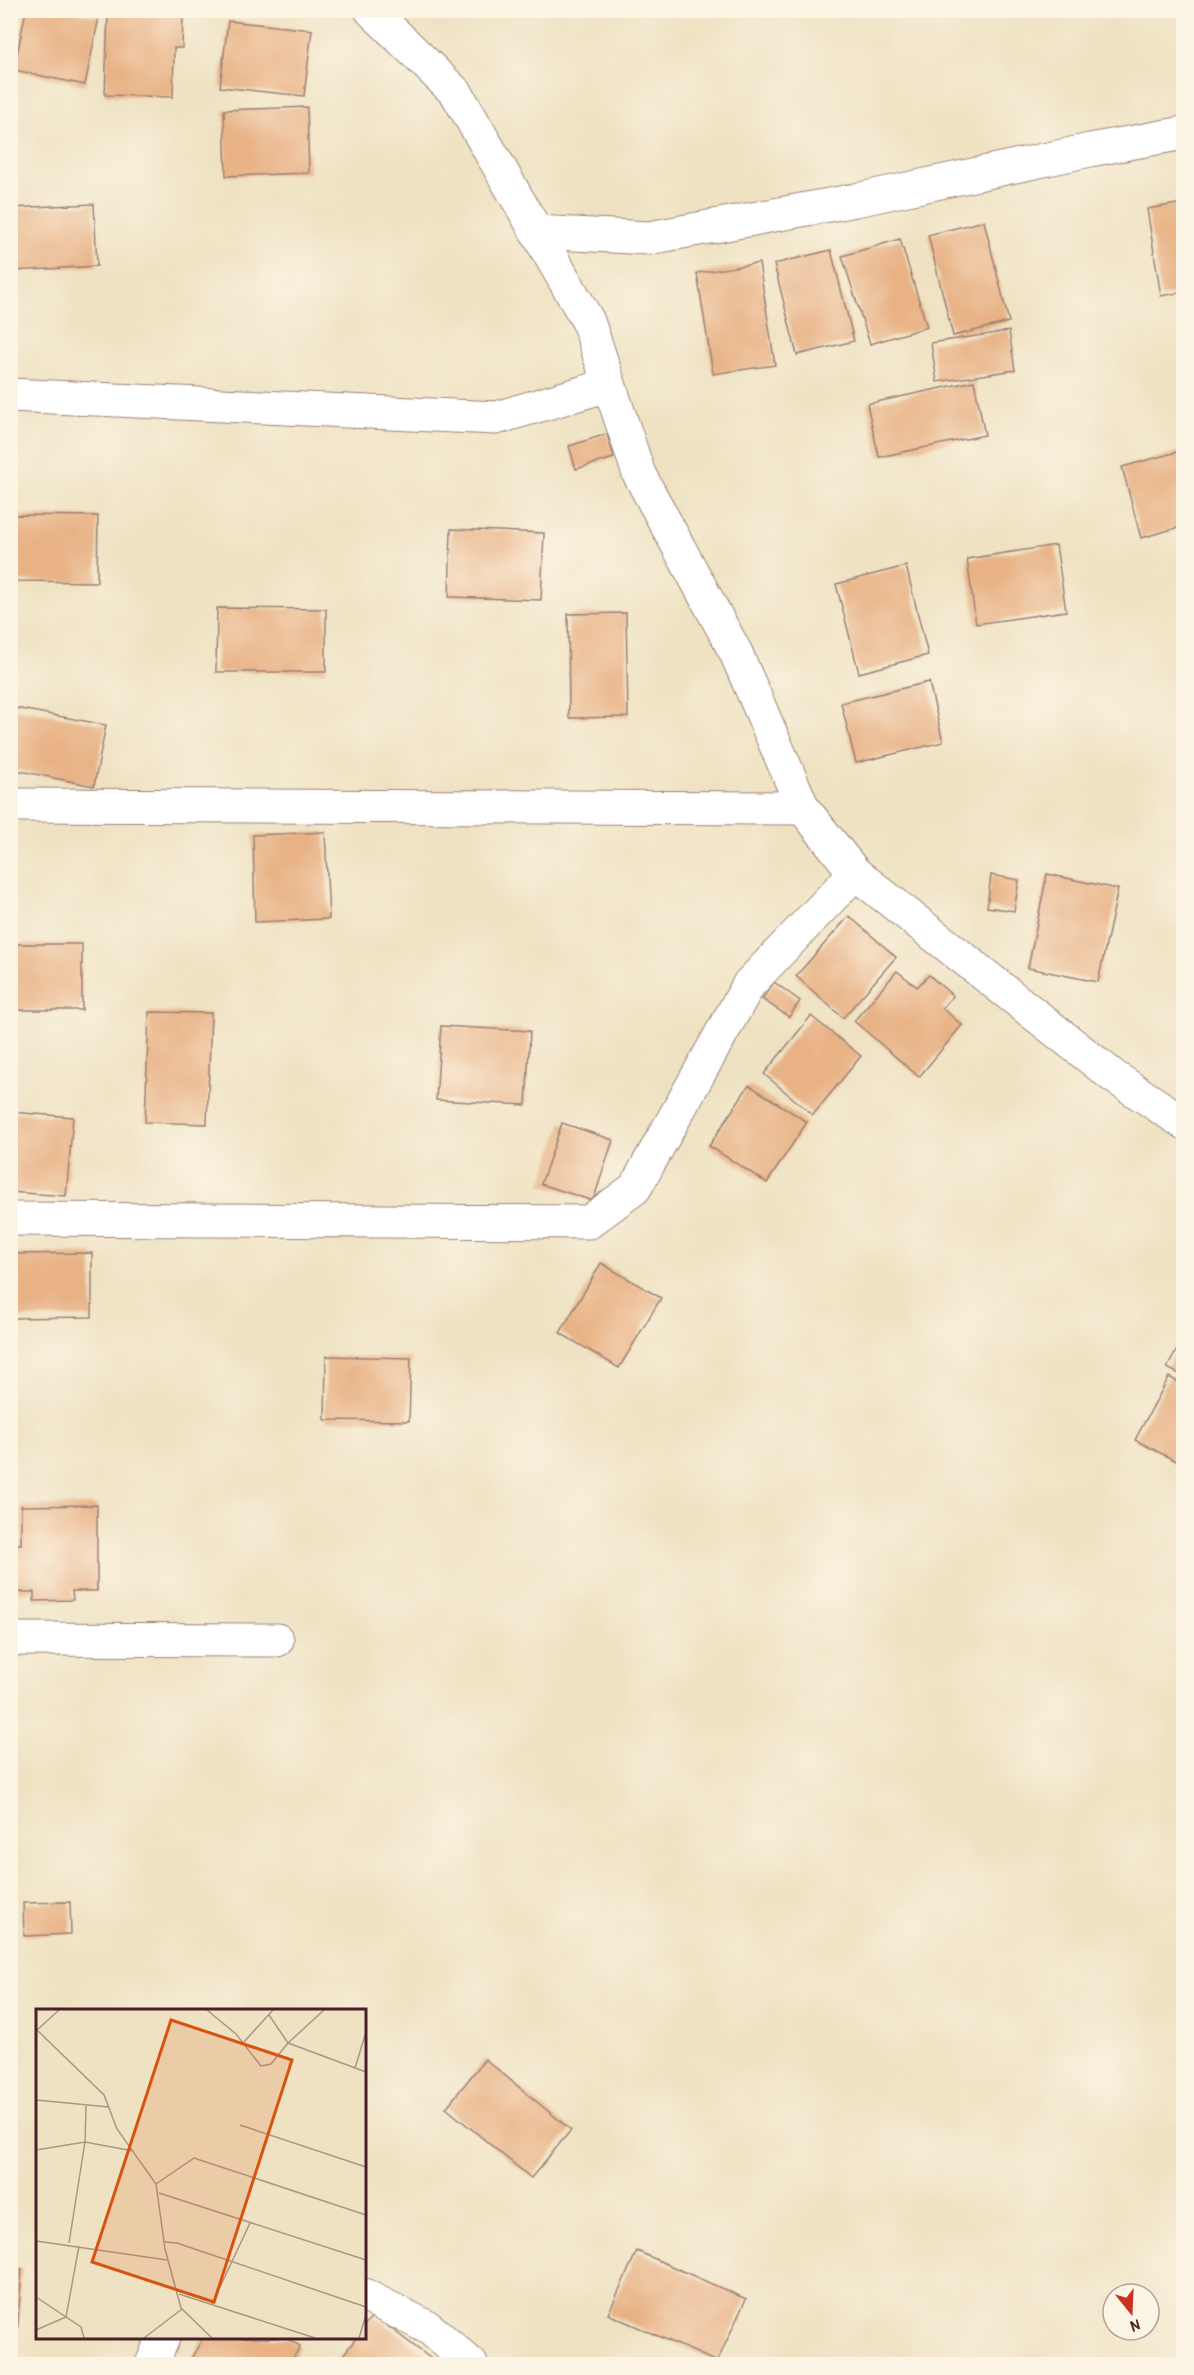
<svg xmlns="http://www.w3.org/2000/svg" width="1194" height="2375" viewBox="0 0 1194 2375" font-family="'Patrick Hand',sans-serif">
	<rect width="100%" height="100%" fill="#fcf5e5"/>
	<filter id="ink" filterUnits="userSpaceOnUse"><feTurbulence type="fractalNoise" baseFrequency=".0167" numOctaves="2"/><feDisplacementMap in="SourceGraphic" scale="12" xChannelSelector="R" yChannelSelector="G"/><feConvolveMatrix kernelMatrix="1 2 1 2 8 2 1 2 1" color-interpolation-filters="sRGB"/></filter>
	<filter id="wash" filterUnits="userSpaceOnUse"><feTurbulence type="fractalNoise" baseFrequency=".008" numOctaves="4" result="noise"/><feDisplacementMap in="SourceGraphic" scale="24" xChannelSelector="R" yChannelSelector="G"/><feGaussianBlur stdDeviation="1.35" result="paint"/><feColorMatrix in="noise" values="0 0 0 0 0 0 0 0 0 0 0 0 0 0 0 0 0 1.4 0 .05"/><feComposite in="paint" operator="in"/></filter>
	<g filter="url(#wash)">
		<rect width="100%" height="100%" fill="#efe2c2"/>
		<g id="blocks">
			<g fill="#e8b285">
				<path d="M26,10H68L99,17L85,85L14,70Z"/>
				<path d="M108,13L183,15L182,48H174L173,97L105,95Z"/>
				<path d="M228,21L312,30L304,96L220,87Z"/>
				<path d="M307,107L309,173L226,176L224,110Z"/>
				<path d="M1184,203V292L1161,296L1147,209Z"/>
				<path d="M94,204L97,266L14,271L11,208Z"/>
				<path d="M984,221L1009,322L953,336L928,235Z"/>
				<path d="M900,239L927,327L870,344L842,256Z"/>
				<path d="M831,250L854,341L797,355L774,264Z"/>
				<path d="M759,263L775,365L713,374L697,273Z"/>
				<path d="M1009,331L1015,370L937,382L931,343Z"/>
				<path d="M974,381L985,435L879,457L867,404Z"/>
				<path d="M607,434L614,458L576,469L569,446Z"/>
				<path d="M1184,450V526L1141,538L1122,467Z"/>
				<path d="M10,515L98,516L97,582L10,581Z"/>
				<path d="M451,529L544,533L541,600L449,597Z"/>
				<path d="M1056,545L1066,611L976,624L967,559Z"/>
				<path d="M906,566L928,655L859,673L836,584Z"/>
				<path d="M217,608L326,609V672H216Z"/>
				<path d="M626,613L628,717L569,718L568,614Z"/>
				<path d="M929,682L943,742L856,763L841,703Z"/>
				<path d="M10,707L106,725L94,786L10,769Z"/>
				<path d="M325,832L329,919L255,922L253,835Z"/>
				<path d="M1047,874L1118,889L1098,982L1028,968Z"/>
				<path d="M991,875L1019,880L1014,911L987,907Z"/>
				<path d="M849,916L896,957L843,1018L796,976Z"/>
				<rect x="10" y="944" width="72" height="66"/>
				<path d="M897,971L917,987L929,975L953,996L942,1008L962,1025L919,1077L854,1021Z"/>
				<path d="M774,982L800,1001L789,1017L762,999Z"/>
				<path d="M149,1012L211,1013L207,1124L145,1122Z"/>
				<path d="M811,1016L861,1056L813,1115L764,1074Z"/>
				<path d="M441,1026L530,1031L526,1105L436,1100Z"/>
				<path d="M749,1085L807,1122L767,1183L709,1146Z"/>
				<path d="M10,1112L73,1117L66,1196L10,1192Z"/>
				<path d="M562,1123L613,1140L593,1201L541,1184Z"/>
				<path d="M92,1253V1317L10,1318V1254Z"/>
				<path d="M601,1263L661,1298L619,1368L560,1333Z"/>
				<path d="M1184,1337V1376L1167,1368Z"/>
				<path d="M326,1356L411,1358L409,1421L325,1420Z"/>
				<path d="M1169,1377L1184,1385V1465L1135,1440Z"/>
				<path d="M97,1505V1591H72L73,1600L34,1601V1592H10V1544H21V1506Z"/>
				<path d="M70,1902L71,1934L24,1936L23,1903Z"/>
				<path d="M485,2059L571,2130L531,2178L446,2108Z"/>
				<path d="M637,2251L746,2299L717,2362L608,2314Z"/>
				<path d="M10,2268L22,2269L15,2364H10Z"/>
				<path d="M373,2315L438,2364H339L337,2363L356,2338H364V2326Z"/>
				<path d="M203,2338H286L300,2346L290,2364H188Z"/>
			</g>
		</g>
	</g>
	<g filter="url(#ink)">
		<use href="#blocks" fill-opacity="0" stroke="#9c8076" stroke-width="1.5"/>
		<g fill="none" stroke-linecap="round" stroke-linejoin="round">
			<defs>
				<g id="minor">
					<path d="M371,10L457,94L588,321L639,474L736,653L803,808L855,873L1113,1076L1184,1123"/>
					<path d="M536,232L649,238L856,200L1090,150L1184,133"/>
					<path d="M10,395L496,418L609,385"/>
					<path d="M10,805L803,808"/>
					<path d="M10,1219L589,1222L635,1188L749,984L855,873"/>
					<path d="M10,1639L277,1640"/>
					<path d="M364,2295L429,2328L471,2364"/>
					<path d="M152,2364L163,2338"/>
				</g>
			</defs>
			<use href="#minor" stroke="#9c8076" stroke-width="35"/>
			<use href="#minor" stroke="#fff" stroke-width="33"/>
		</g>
	</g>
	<g transform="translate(36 2009)">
		<rect width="330" height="330" fill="#efe2c2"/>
		<path fill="none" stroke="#ad9486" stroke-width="1.5" d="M171,1L200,25L225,57L235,55L252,34L330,63M233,6L252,34L288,1M0,22L23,1M2,22L68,86L81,120L120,175L129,240L145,299L176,329M207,34L237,1M319,59L330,23M0,91L73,98M204,116L330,158M0,141L49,133L97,142M120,175L158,149L330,206M123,184L330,251M0,232L131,251M129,233L141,234L330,298M33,234L49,133L50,97M143,285L279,329M0,288L45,318L48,329M176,295L214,214M0,321L30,308L43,237M108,329L146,300M323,329L330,306"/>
		<path fill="#d8530f" fill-opacity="0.15" stroke="#d8530f" stroke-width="3" d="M135,11L256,51L178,293L56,253Z"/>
		<rect width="330" height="330" fill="none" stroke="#4a1f2b" stroke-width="3"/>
	</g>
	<rect width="1194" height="2375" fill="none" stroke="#fcf5e5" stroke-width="36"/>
	<g transform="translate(1131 2312) rotate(162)"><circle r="28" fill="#fcf5e5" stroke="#b59f9b" stroke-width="1.5"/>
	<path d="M0-4.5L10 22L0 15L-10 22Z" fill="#c8321e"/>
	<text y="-9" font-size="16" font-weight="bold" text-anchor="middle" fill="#4a1f2b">N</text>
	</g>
</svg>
